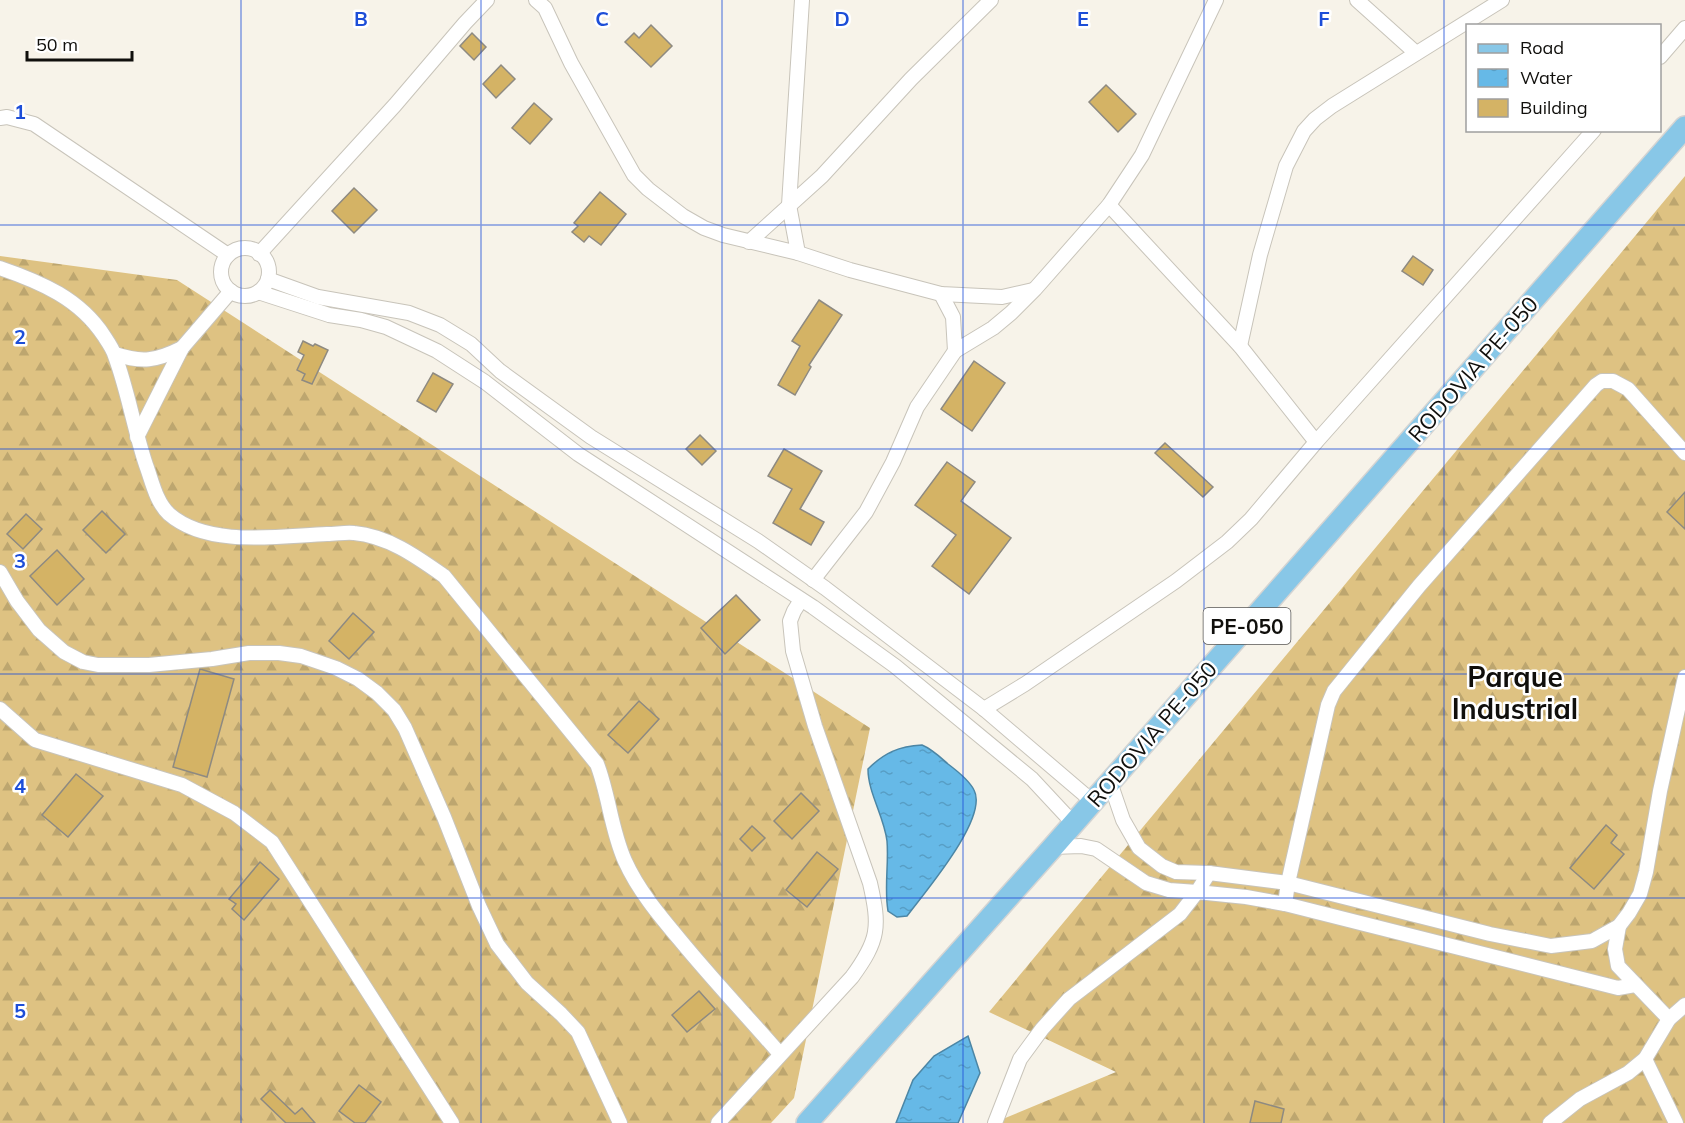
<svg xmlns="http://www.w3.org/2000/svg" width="1685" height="1123" viewBox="0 0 1685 1123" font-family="Mulish,sans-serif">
	<defs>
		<pattern id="forest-firs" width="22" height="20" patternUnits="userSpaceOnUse" patternTransform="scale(1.5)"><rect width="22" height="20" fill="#dec282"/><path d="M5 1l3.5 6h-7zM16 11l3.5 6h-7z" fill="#bda66f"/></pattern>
		<pattern id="water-ripples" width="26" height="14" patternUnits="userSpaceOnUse" patternTransform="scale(1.5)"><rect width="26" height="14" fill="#66b9e7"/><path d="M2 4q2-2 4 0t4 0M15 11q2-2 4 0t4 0" fill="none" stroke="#579ec5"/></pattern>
	</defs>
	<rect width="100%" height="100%" fill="#f7f3e9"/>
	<g fill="url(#forest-firs)">
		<path d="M1685,176V1123H993L1116,1072L989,1012Z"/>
		<path d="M0,256L177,280L870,728L794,1098L771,1123H0Z"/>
	</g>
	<g fill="url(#water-ripples)" stroke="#4c86a5" stroke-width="1.5">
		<path d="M922,745C932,749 940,757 948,764C956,770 969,780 974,790C989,818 924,893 907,916L897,917L888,911C884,888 889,864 887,841C884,816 868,793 868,769C884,753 899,746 922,745Z"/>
		<path d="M968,1036L980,1073L958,1123H896L913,1080L934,1056Z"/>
	</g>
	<g fill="#d4b365" stroke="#8e8a81" stroke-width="1.5">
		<path d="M651,25L672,46L651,67L625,42L634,33L639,38Z"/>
		<path d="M472,33L486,47L474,60L460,46Z"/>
		<path d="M501,65L515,79L496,98L483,84Z"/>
		<path d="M1106,85L1136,114L1118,132L1089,102Z"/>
		<path d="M534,103L552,119L530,144L512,128Z"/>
		<path d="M354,188L377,210L354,233L332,211Z"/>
		<path d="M600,192L626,214L601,245L589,236L584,242L572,232L578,226L574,223Z"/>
		<path d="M1413,256L1433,270L1423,285L1402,271Z"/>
		<path d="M819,300L842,315L809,365L811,367L795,395L778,385L800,346L792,341Z"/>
		<path d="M303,341L313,346L315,344L328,350L312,384L302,380L305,374L297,370L304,355L298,352Z"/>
		<path d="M974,361L1005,383L972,431L941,409Z"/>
		<path d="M433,373L453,384L436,412L417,401Z"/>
		<path d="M700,435L716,451L702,465L686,449Z"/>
		<path d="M1165,443L1213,487L1203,497L1155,453Z"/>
		<path d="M784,449L822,471L800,509L824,522L811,545L773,523L792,489L768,476Z"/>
		<path d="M947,462L975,482L961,501L1011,538L969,594L932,566L956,535L915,505Z"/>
		<path d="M1685,492V529L1667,512Z"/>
		<path d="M102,511L125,534L106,553L83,530Z"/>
		<path d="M26,514L42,529L23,549L7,534Z"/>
		<path d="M57,550L84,579L57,605L30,576Z"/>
		<path d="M736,595L760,620L725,654L701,628Z"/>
		<path d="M353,613L374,632L349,659L329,641Z"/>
		<path d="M200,669L234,679L207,777L173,767Z"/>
		<path d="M639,701L659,719L628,753L608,735Z"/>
		<path d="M76,774L103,796L68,837L42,815Z"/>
		<path d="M801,793L819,811L792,839L774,821Z"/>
		<path d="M1606,825L1617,835L1611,843L1624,854L1594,889L1570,868Z"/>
		<path d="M752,826L765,838L752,851L740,839Z"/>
		<path d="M817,852L838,869L807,907L786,890Z"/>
		<path d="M260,862L279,879L244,920L232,909L236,904L229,899Z"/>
		<path d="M699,991L715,1009L687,1032L672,1015Z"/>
		<path d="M359,1085L381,1102L365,1123H355L339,1111Z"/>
		<path d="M270,1090L295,1114L302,1108L315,1123H286L261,1099Z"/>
		<path d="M1255,1101L1284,1109L1281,1123H1250Z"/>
	</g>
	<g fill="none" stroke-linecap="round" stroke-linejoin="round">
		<defs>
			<g id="minor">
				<path d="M536,0L545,8L571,63L634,175L648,189L683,216L704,228L723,235L798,253L850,270L941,294L1002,297L1033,290"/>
				<path d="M1357,0L1416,53"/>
				<path d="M1660,57L1685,28"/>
				<path d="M0,118L7,117L34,124L228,255"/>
				<path d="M1109,205L1240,346L1316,442"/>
				<path d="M749,242L822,176L911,79L991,0"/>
				<circle cx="245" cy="272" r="24"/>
				<path d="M798,253L789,205L802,0"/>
				<path d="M259,254L395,105L465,23L487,0"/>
				<path d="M0,268C41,282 80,299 104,336C108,342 113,349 115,356C128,391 134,429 146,465C152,481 156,502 169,514C208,548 279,536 327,534C336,534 346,532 354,533C388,536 417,557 444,576L597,764C609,795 611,830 625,861C638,890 659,915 680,940C712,979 747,1016 780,1054"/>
				<path d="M268,279L318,297L409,313L440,325L471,344L500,371L591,437L758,541L825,588L984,709L1092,801"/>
				<path d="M258,292L329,315L361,320L386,327L437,351L485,382L578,454L813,607L895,666L1032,779L1073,823"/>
				<path d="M941,294L953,317L955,351"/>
				<path d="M1240,346L1260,255L1286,166L1304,131L1315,119L1332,106L1502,0"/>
				<path d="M115,354C142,363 156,361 182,348"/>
				<path d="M137,437L182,348L231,291"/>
				<path d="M0,572L17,601L39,630L64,652L83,662L98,665H149L212,659L249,653H279L301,656L336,668L358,679L377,693L394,710L405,728L444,817L479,906L497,944L527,983L561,1014L578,1032L620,1123"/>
				<path d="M813,580L866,512L893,462L917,407L955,351L993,328L1011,313L1035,289L1109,205L1142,155L1216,0"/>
				<path d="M0,709L35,740L182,785L234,813L272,842L452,1123"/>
				<path d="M984,709L1025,684L1176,581L1227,542L1251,519L1316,442L1594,130"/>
				<path d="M1110,782L1123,820L1139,848L1162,866L1176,872L1209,873L1288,883L1490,934L1551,946L1592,941L1619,926L1629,913L1640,894L1646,872L1660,791L1685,677"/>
				<path d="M1053,847L1081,846L1096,849L1146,883L1169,890L1197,892L1209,873"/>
				<path d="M1285,904L1288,883L1328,705L1334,691L1419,586L1596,385L1602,381H1613L1628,389L1685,453"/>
				<path d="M1619,926L1615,949L1618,966L1669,1019"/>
				<path d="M1645,1059L1676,1123"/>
				<path d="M718,1123L852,977C879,940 880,927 870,883L815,726L793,651L790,621L794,611L801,600"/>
				<path d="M995,1123L1020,1059L1042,1029L1069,999L1180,914L1197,892L1246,897L1285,904L1618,988L1635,985"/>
				<path d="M1550,1123L1580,1099L1628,1073L1645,1059L1669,1019L1685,1005"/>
			</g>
			<path id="primary" d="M807,1123L1053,847L1685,127"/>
		</defs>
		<use href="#minor" stroke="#c8c4ba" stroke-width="16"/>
		<use href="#primary" stroke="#d4d4d3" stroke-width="24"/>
		<use href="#minor" stroke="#fff" stroke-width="14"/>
		<use href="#primary" stroke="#88c7e7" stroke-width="21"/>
	</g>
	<path fill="none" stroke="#1d4ed8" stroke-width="1.5" stroke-opacity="0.55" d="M241,0V1123M481,0V1123M722,0V1123M963,0V1123M1204,0V1123M1444,0V1123M0,225H1685M0,449H1685M0,674H1685M0,898H1685"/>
	<g text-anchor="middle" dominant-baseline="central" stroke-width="5" stroke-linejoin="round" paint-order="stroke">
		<rect fill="#fff" stroke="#585755" stroke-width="1.5" x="1203.5" y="608" width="87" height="36" rx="4.5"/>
		<g font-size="21" font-weight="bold" fill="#100f0c">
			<text x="1247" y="626">PE-050</text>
		</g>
		<g font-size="22" fill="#100f0c" stroke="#fff">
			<text transform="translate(1473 369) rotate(-49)">RODOVIA PE-050</text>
			<text transform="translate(1152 734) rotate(-49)">RODOVIA PE-050</text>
		</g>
		<g font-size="28" font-weight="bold" fill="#100f0c" stroke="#fff">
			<text x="1515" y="676">Parque<tspan x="1515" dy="32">Industrial</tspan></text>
		</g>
	</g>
	<g font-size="20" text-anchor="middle" font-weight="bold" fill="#1d4ed8" stroke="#fff" stroke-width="5" stroke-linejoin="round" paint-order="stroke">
		<text x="361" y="26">B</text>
		<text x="602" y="26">C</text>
		<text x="842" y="26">D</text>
		<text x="1083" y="26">E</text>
		<text x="1324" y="26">F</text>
		<text x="20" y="119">1</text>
		<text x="20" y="344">2</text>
		<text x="20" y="568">3</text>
		<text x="20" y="793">4</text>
		<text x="20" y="1018">5</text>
	</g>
	<rect x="1466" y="24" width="195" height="108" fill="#ffffff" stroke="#9f9f9e" stroke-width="1.5"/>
	<rect x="1478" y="44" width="30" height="9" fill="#88c7e7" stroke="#9f9f9e" stroke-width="1.5"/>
	<text x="1520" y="54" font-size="18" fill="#100f0c">Road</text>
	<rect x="1478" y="69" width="30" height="18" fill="url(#water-ripples)" stroke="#9f9f9e" stroke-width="1.5"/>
	<text x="1520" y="84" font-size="18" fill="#100f0c">Water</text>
	<rect x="1478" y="99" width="30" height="18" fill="#d4b365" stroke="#9f9f9e" stroke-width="1.5"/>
	<text x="1520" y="114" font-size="18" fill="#100f0c">Building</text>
	<path d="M27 51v9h105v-9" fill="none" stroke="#100f0c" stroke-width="3"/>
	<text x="36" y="51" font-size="18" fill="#100f0c" stroke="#ffffff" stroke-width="4.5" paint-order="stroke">50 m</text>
</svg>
